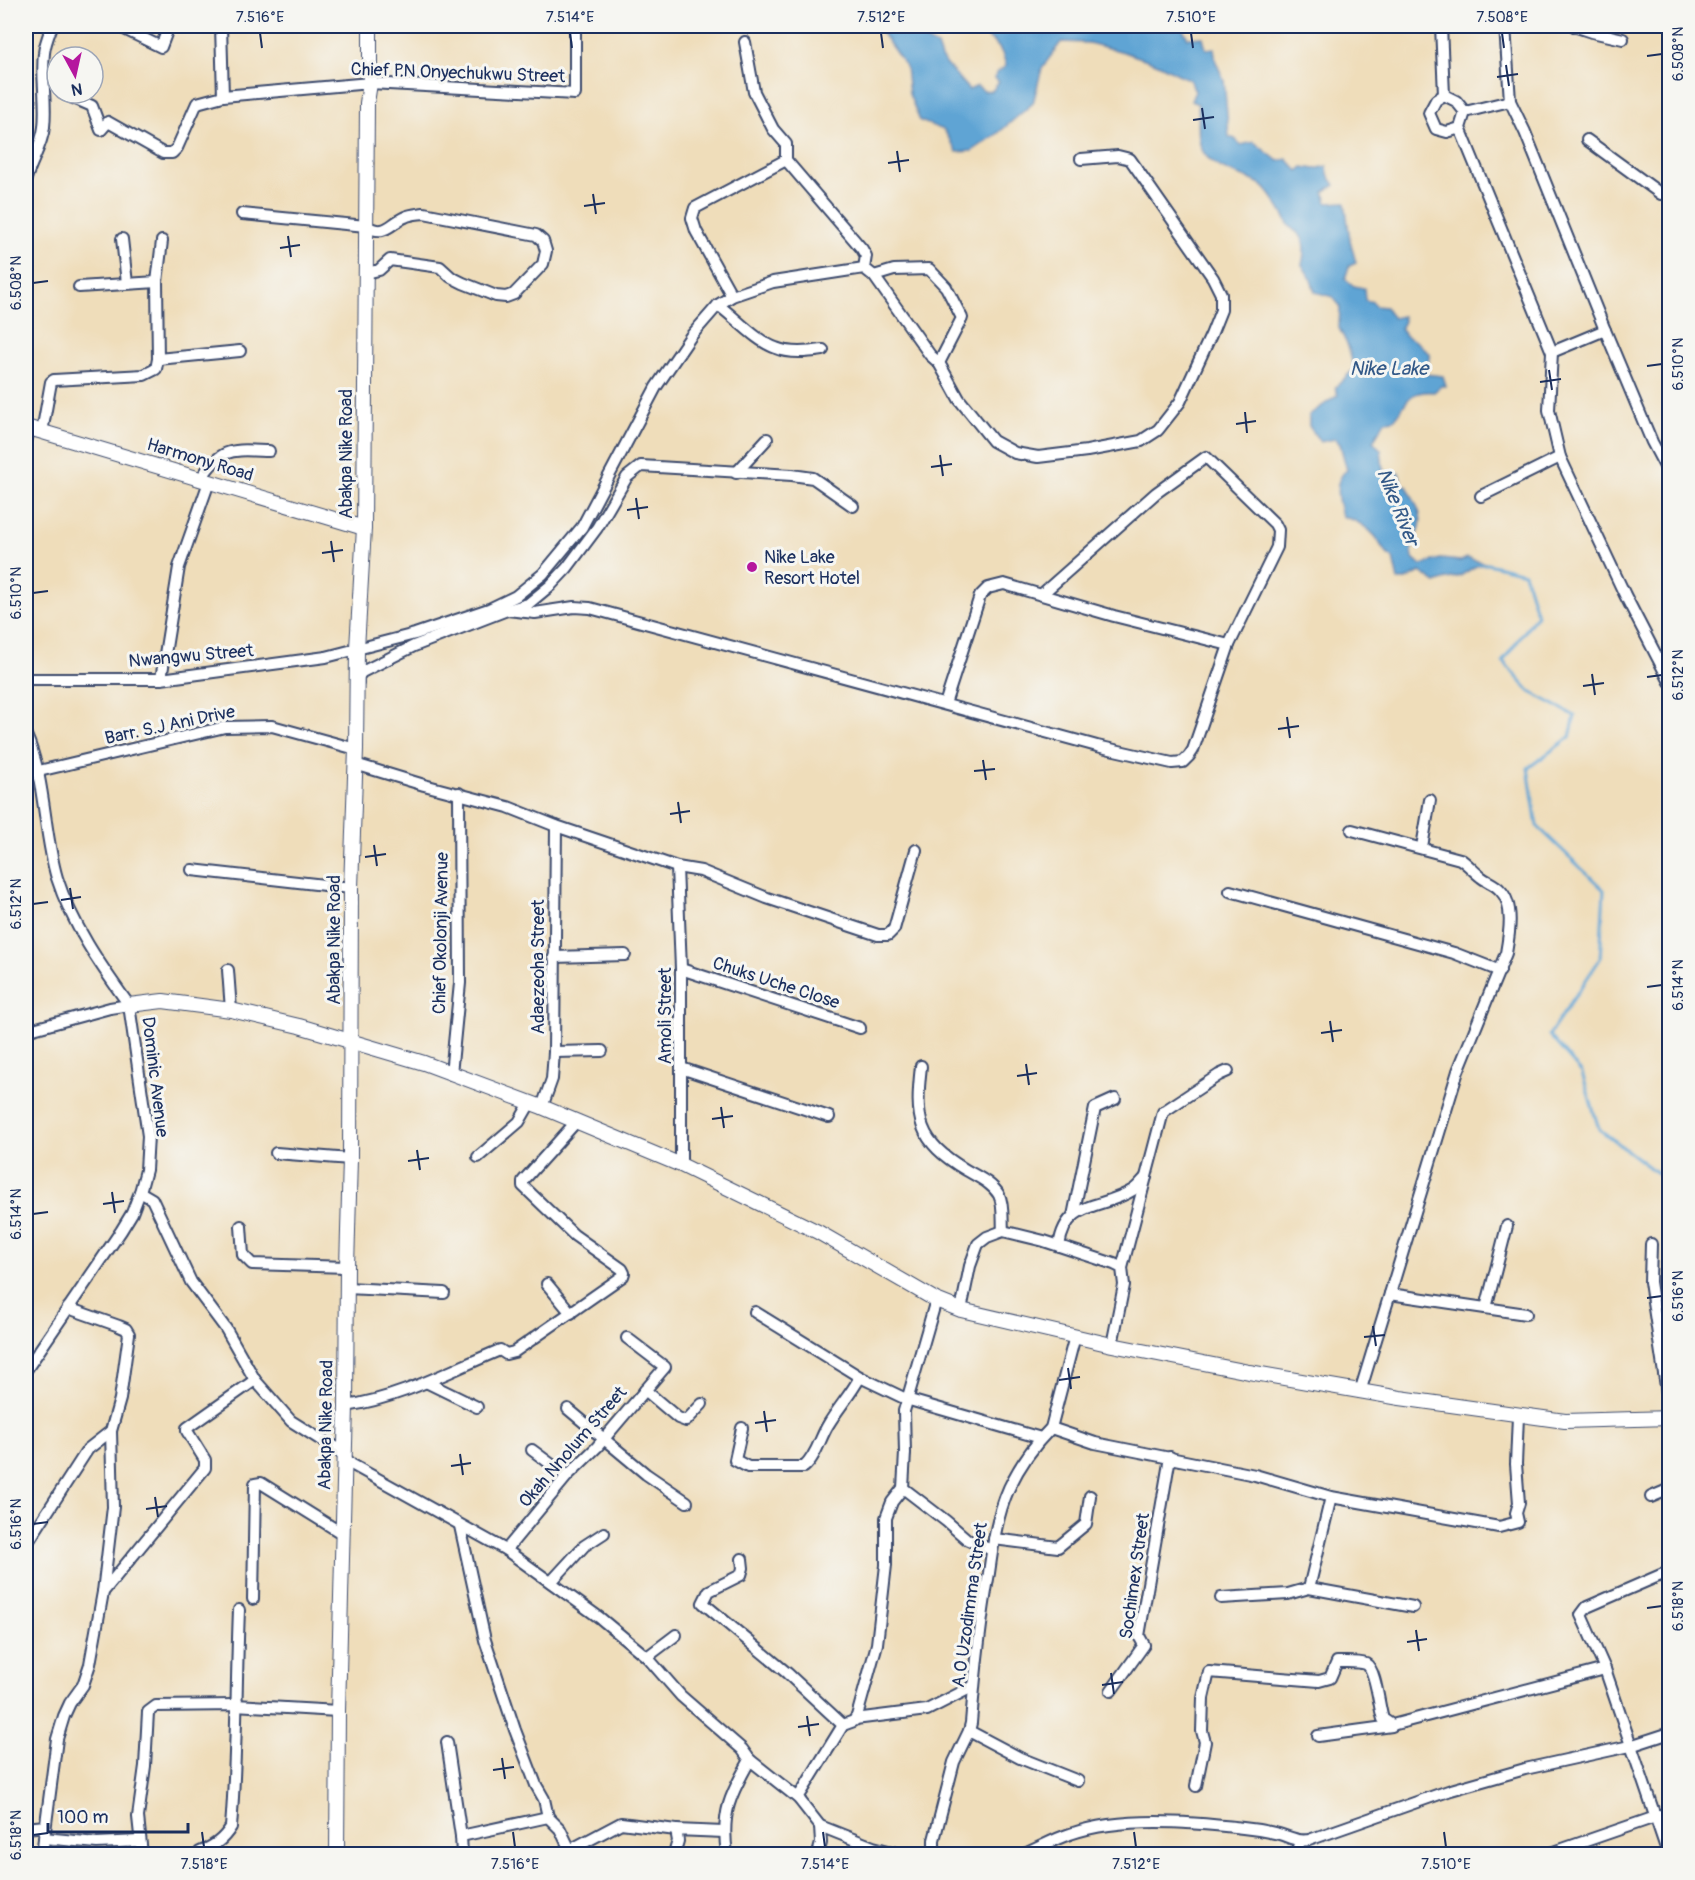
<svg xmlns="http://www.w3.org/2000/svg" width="1695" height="1880" viewBox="0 0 1695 1880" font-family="Pangolin,sans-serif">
	<rect width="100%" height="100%" fill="#f6f6f2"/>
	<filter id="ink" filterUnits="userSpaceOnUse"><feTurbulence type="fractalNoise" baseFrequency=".0167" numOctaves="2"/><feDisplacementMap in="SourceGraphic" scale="12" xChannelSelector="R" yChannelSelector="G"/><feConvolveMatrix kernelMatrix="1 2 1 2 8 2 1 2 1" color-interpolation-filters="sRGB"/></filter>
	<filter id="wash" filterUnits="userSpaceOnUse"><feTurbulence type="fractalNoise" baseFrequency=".008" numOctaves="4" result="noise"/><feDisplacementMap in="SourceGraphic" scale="24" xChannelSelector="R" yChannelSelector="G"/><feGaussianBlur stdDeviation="1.35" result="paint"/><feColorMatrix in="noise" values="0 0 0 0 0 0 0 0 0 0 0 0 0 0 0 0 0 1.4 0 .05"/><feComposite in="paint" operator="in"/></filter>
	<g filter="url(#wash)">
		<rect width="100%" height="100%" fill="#efddba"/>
		<path fill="#5ea4d4" stroke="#3c6a99" stroke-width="1.5" d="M877,26H909L910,34L918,36L937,46L941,58L969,90L977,86L984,91H992L999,82L995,78L996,73L1006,66C1003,52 999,45 988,38L985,26H1168L1174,29L1181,26L1188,38L1203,37L1206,49L1214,48L1216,62L1224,80L1229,137L1235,139L1241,145L1254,142L1278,161L1287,159L1298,171L1303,167L1315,169L1327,166L1328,175L1335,185L1324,192L1327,203L1345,202L1350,240L1356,263L1349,266L1345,279L1354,286L1364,288L1365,300L1373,302L1375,306L1386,307L1388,312L1393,318L1403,316L1404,321L1400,329L1406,336L1417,342L1430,354L1428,365L1424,369L1425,374L1443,376L1446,386H1441L1434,392C1407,390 1408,402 1394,420L1385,421L1373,441L1381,450L1383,470L1393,475L1399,473L1402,484L1407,486C1415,505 1426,514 1418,534L1410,537L1413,558L1421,565L1440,559L1461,561L1467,558L1488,564C1475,564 1471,570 1460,576C1453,579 1447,577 1436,583L1420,572L1406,580H1398L1393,558C1384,554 1381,544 1375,536C1366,525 1355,520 1342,516C1338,501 1332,480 1347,470L1340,444L1335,439L1320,442L1309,426V415L1338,395L1335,388L1354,369L1348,346L1339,328L1340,306L1333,297L1315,292L1310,277L1302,265C1304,257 1305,246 1302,238C1300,233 1292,230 1289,225C1283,214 1270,190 1260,184C1242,174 1217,172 1204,153C1195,140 1200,119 1198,104L1191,101L1195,91L1190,80L1156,63L1124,52L1089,43L1061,42L1042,68L1033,103L997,134L972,151L957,152L944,130L920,121L909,94L906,67Z"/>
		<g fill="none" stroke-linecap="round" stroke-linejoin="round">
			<path stroke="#5ea4d4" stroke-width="3" d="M1477,564H1488L1524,573L1537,615L1503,661L1530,692L1575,716L1570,737L1528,768L1537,826L1604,890L1600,959L1549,1035L1582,1073L1599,1129L1670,1183"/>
		</g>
	</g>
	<g filter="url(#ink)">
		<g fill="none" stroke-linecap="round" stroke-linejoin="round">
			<defs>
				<g id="minor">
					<path d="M118,26L161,47L169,26"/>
					<path d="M221,26L223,96"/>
					<path d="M1441,26L1444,95L1456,101L1465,112L1510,101"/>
					<path d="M1505,26L1510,101L1525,132L1605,330L1652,442L1670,476"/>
					<path d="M1574,26L1592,32L1623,39"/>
					<path d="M745,42L754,92L773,129L786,144V160L862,249L866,256L864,268"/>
					<path d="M62,93L92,106L101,130L108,122L163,153H172L177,148L197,103L223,96L370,83L575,94V29L572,26"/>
					<path d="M1444,95L1436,100L1429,113L1436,129L1447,132L1460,128"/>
					<path d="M1465,112L1460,128L1552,352L1549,410L1560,457L1625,595L1670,682"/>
					<path d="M1587,140L1661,194H1667L1670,190"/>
					<path d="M26,179C31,161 42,146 44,127C47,102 41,77 44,53C45,43 49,34 52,26"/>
					<path d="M242,214L366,226C386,237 389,224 405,217C411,214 418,214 424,213L536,235L543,241L546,251L543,264L514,294L506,297L496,296L463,283L451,277L440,267L390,260L379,270L366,273"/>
					<path d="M122,239L127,283"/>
					<path d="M874,276L894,270L929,269L946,287L962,318L939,363"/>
					<path d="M79,287L157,282"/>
					<path d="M732,296L696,231L692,218L695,208L786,160"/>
					<path d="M718,305C736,318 756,341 776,348C790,354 808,352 823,350"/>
					<path d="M1552,352L1605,330"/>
					<path d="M158,359L240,351"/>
					<path d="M42,432L51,382L54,380L144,375L156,369L158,359L157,282L162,241"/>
					<path d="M26,441L30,428"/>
					<path d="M736,473L767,439"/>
					<path d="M200,480C222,446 232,450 269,451"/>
					<path d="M1481,496L1560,457"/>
					<path d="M507,610L535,613L574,607L590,608L1097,746L1172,763L1183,762L1189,756L1193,750L1229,645L1277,547L1278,530L1275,524L1206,457L1156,493L1042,594"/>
					<path d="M26,679H161L326,657L415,634L489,609L516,596L543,574L582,527L656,387L691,336L718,305L732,296L773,282L864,268L874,276L930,355L939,363L959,399L993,441L1015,453L1038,457L1087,451L1141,441L1158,430L1180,402L1211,335L1221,310V294L1213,278L1130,159L1118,156L1081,159"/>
					<path d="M161,679L179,567L209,482"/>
					<path d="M358,683V677L362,672L414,646L507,610L528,604L551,585L567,568L597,528L627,477L641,466L792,475L813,478L853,506"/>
					<path d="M945,704L980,596L988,588L1004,584L1114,616L1229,645"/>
					<path d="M26,735C46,780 43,831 57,878C72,925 101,966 129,1005"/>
					<path d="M355,764L424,785L508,807L556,826L677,867L701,871L767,898L878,935H888L894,929L916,850"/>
					<path d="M26,774L225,727L272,726L356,749"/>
					<path d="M1352,830L1460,859C1468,864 1473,871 1481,877C1487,882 1495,884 1500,890C1515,904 1509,936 1506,953L1458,1071L1360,1392"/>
					<path d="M1422,847L1430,800"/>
					<path d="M677,867L681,969V1165"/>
					<path d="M192,870L351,888"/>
					<path d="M1230,891L1454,953L1500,971"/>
					<path d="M554,957L625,955"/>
					<path d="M681,969L860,1028"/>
					<path d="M228,970L231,1010"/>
					<path d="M26,1031L110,1008L129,1005"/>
					<path d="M554,1052L602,1051"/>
					<path d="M921,1066C915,1119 917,1141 966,1170C978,1177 992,1183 999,1195C1004,1205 1002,1220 1003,1231"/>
					<path d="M681,1068L829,1117"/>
					<path d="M451,1074L460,983L459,793"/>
					<path d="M542,1107L552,1079L554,1052L556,826"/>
					<path d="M276,1153L350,1159"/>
					<path d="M478,1157L519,1122L530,1103"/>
					<path d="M140,1192L152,1199L191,1282L226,1329L255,1380L291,1421L318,1438L334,1446L351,1464L506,1550L600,1618L647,1657L681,1696L742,1749L750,1760L798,1798L820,1826L873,1847L900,1854"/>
					<path d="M1073,1216L1095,1108L1115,1099"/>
					<path d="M241,1226L243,1255L252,1264L347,1267"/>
					<path d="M1651,1244L1650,1282L1670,1413"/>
					<path d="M1059,1246C1066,1199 1101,1210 1133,1190C1138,1187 1142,1181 1146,1177"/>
					<path d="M1122,1268L1163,1112L1219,1075L1228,1071"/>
					<path d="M547,1284L571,1313"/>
					<path d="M347,1288L444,1293"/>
					<path d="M1390,1294L1526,1314"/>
					<path d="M936,1300L904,1411L905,1453L903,1488L946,1521L968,1540L992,1550"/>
					<path d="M1486,1308L1507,1226"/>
					<path d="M961,1310L970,1266L978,1244L987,1237L1003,1231L1044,1241L1114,1264L1122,1268L1124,1285L1112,1345"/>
					<path d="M755,1312L860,1377L906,1399L1041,1438"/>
					<path d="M26,1370L121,1231L132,1213L140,1192L146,1170L148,1136L129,1005"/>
					<path d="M428,1383L477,1407"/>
					<path d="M645,1390L678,1418L686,1421L702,1404"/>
					<path d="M346,1406C401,1398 449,1371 500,1350L506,1354L514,1352L623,1276L624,1273L622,1269L574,1235L523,1186V1181L576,1122"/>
					<path d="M568,1409L646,1474L687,1502"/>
					<path d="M742,1428L735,1460L748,1467H804C816,1457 820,1438 828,1425C838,1408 851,1394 860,1377"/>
					<path d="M1051,1428L1095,1443L1255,1475L1331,1497L1499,1527L1518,1522L1516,1513L1519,1503L1516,1464L1518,1416"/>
					<path d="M532,1450L567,1476"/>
					<path d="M1651,1497L1670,1489"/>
					<path d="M460,1526L485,1640L515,1730L536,1785L544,1799L548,1817"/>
					<path d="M994,1539L1058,1547L1086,1524L1090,1496"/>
					<path d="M26,1545L88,1449L111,1431L120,1399L129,1334L126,1329L119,1326L68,1308"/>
					<path d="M506,1550L567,1476L597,1447L665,1367L627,1338"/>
					<path d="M742,1559L743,1568L741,1575L709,1591L703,1603L787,1673L843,1725"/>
					<path d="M551,1582L584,1546L604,1533"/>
					<path d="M1309,1588L1331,1497"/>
					<path d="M103,1592L205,1468V1460L187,1431V1428L255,1380"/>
					<path d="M1221,1598L1288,1594L1309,1588L1413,1607"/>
					<path d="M253,1599L255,1484L261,1483L343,1534"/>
					<path d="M647,1657L676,1635"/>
					<path d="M1111,1691L1144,1645L1139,1636L1170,1457"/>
					<path d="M855,1719L927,1710L974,1686"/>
					<path d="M969,1731L1020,1758L1078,1781"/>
					<path d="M1318,1736L1392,1726"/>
					<path d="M447,1742L461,1836"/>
					<path d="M1196,1786L1205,1742L1202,1731L1203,1698L1209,1672L1319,1681L1330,1678L1337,1662C1346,1662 1358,1661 1366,1664C1376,1669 1379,1708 1383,1719L1392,1725L1605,1669"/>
					<path d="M798,1798L843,1725L854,1721L857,1716L877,1644L886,1565V1518L892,1502L903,1488"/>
					<path d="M26,1828L45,1826"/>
					<path d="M44,1838L97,1843L140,1841"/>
					<path d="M570,1850L621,1823L676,1830"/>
					<path d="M42,1854L57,1739L64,1716L70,1703L83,1685L90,1664L103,1592L113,1507L111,1431"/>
					<path d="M142,1854L138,1817L145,1766L148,1712L156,1706L235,1705L338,1711"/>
					<path d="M200,1854V1852C214,1846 223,1840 231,1827C237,1755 236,1683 239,1610"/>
					<path d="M462,1854L461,1836L548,1817L560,1829L572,1854"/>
					<path d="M674,1854L678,1841L676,1830L724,1832"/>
					<path d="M727,1854C721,1813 730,1795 750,1760"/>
					<path d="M818,1854L821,1843L820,1826"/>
					<path d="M934,1854V1840L954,1762L969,1731L971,1723C975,1672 980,1623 989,1573C993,1544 997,1515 1009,1488C1019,1467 1034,1445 1051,1428L1075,1336"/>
					<path d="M1024,1854C1039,1848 1054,1839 1070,1834C1122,1816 1189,1822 1243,1828C1254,1829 1267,1831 1279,1834C1290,1837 1297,1842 1309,1840L1451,1790L1525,1769L1630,1746L1670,1733"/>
					<path d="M1296,1854L1300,1841"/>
					<path d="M1548,1854L1670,1812"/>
					<path d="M1668,1854L1605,1669L1581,1615L1587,1607L1670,1571"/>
				</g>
				<g id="major">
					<path d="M26,427L364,528"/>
					<path d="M129,1005L163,1001L231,1010L299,1026L424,1063L542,1107L681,1165L818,1232L936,1300L961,1310L1112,1345L1249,1372L1400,1398L1565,1421L1670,1418"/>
					<path d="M337,1854L338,1711L346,1406L347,1267L350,1159L351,888L356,749L357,648L364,528L367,103L370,83V26"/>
				</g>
			</defs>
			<use href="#minor" stroke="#3b496c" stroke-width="14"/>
			<use href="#major" stroke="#3b496c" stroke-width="16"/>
			<use href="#minor" stroke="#fff" stroke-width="10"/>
			<use href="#major" stroke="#fff" stroke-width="14"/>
		</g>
	</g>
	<path fill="none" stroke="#1b2f5e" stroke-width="2" d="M260,33L262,48M570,33L572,48M881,33L883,48M1191,33L1193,48M1502,33L1504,48M1647,56L1662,54M1506,65L1509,86M1497,77L1518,74M1202,108L1205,129M1193,120L1214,117M897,151L900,172M888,163L909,160M593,194L596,214M584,206L605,203M288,236L291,257M280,248L300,245M33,283L48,281M1647,366L1662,364M1549,370L1552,390M1540,382L1561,379M1245,412L1247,433M1236,424L1256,421M940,455L943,476M931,467L952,464M636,498L639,519M627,510L648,507M331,541L334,562M322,553L343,550M33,593L48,591M1592,674L1595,695M1647,677L1662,675M1583,686L1604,683M1287,717L1290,738M1278,729L1299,726M983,760L986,780M974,771L995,769M678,802L681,823M670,814L690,811M374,845L377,866M365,857L386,854M70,888L73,909M61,900L81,897M33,904L48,902M1647,987L1662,985M1330,1021L1333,1042M1321,1033L1342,1030M1026,1064L1029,1085M1017,1076L1037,1073M721,1107L724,1128M712,1119L733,1116M417,1150L420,1170M408,1161L429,1158M112,1192L115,1213M103,1204L124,1201M33,1214L48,1212M1647,1298L1662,1296M1373,1326L1376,1346M1364,1337L1385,1335M1068,1368L1071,1389M1059,1380L1080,1377M764,1411L767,1432M755,1423L776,1420M460,1454L463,1475M451,1466L471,1463M155,1497L158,1517M146,1509L167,1506M33,1524L48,1522M1647,1608L1662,1606M1416,1630L1419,1651M1407,1642L1427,1639M1111,1673L1114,1694M1102,1685L1123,1682M807,1716L810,1736M798,1727L819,1724M502,1758L505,1779M493,1770L514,1767M202,1832L204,1847M513,1832L515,1847M823,1832L825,1847M1134,1832L1136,1847M1444,1832L1446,1847M33,1835L48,1833"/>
	<circle fill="#b5179e" stroke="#f6f6f2" stroke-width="2" cx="752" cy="567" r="6"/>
	<g text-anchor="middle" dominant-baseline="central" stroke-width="6" stroke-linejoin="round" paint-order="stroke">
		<g font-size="18" fill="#1b2f5e" stroke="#f6f6f2">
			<text transform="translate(458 73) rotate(2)">Chief P.N Onyechukwu Street</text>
			<text transform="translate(346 454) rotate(-90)">Abakpa Nike Road</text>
			<text transform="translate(200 460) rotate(17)">Harmony Road</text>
			<text transform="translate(191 656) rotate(-5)">Nwangwu Street</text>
			<text transform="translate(170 725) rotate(-12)">Barr. S.J Ani Drive</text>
			<text transform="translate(441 933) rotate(-89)">Chief Okolonji Avenue</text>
			<text transform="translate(334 940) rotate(-90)">Abakpa Nike Road</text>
			<text transform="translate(538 967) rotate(-90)">Adaezeoha Street</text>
			<text transform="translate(776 983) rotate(18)">Chuks Uche Close</text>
			<text transform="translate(665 1016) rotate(-90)">Amoli Street</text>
			<text transform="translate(155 1077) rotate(83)">Dominic Avenue</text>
			<text transform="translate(326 1425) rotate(-89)">Abakpa Nike Road</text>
			<text transform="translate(573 1447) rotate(-49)">Okah Nnolum Street</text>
			<text transform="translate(1135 1576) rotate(-82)">Sochimex Street</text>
			<text transform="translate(970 1605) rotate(-82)">A.O Uzodimma Street</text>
		</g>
		<g font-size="18" fill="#1b2f5e" stroke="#f6f6f2" text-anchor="start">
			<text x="764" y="557">Nike Lake<tspan x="764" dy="21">Resort Hotel</tspan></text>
		</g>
		<g font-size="20" font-style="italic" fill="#325887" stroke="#f6f6f2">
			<text x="1389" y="368">Nike Lake</text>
			<text transform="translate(1398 507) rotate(68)">Nike River</text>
		</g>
	</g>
	<rect width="1695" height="1880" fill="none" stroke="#f6f6f2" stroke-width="66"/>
	<g transform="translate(75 75) rotate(172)"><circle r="28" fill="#f6f6f2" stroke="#9ea6b7" stroke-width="1.5"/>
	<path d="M0-4.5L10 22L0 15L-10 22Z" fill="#b5179e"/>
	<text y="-9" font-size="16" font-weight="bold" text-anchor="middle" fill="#1b2f5e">N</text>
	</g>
	<path d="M48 1823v9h140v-9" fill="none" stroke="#1b2f5e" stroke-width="3"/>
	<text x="57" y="1823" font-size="18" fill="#1b2f5e" stroke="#f6f6f2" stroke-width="4.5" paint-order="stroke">100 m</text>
	<rect x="33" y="33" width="1629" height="1814" fill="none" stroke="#1b2f5e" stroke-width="2"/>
	<g font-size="15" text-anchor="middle" fill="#1b2f5e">
		<text x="260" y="22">7.516°E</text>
		<text x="570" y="22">7.514°E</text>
		<text x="881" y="22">7.512°E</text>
		<text x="1191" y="22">7.510°E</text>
		<text x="1502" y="22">7.508°E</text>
		<text transform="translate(1678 54) rotate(-90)" y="5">6.508°N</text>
		<text transform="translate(16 283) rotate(-90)" y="5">6.508°N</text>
		<text transform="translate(1678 364) rotate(-90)" y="5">6.510°N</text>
		<text transform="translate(16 593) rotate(-90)" y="5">6.510°N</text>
		<text transform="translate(1678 675) rotate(-90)" y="5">6.512°N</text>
		<text transform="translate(16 904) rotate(-90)" y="5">6.512°N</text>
		<text transform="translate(1678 985) rotate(-90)" y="5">6.514°N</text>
		<text transform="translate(16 1214) rotate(-90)" y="5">6.514°N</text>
		<text transform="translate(1678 1296) rotate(-90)" y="5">6.516°N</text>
		<text transform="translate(16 1524) rotate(-90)" y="5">6.516°N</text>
		<text transform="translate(1678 1606) rotate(-90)" y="5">6.518°N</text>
		<text transform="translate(16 1835) rotate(-90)" y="5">6.518°N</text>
		<text x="204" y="1869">7.518°E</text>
		<text x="515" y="1869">7.516°E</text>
		<text x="825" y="1869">7.514°E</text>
		<text x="1136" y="1869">7.512°E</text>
		<text x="1446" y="1869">7.510°E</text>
	</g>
</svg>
